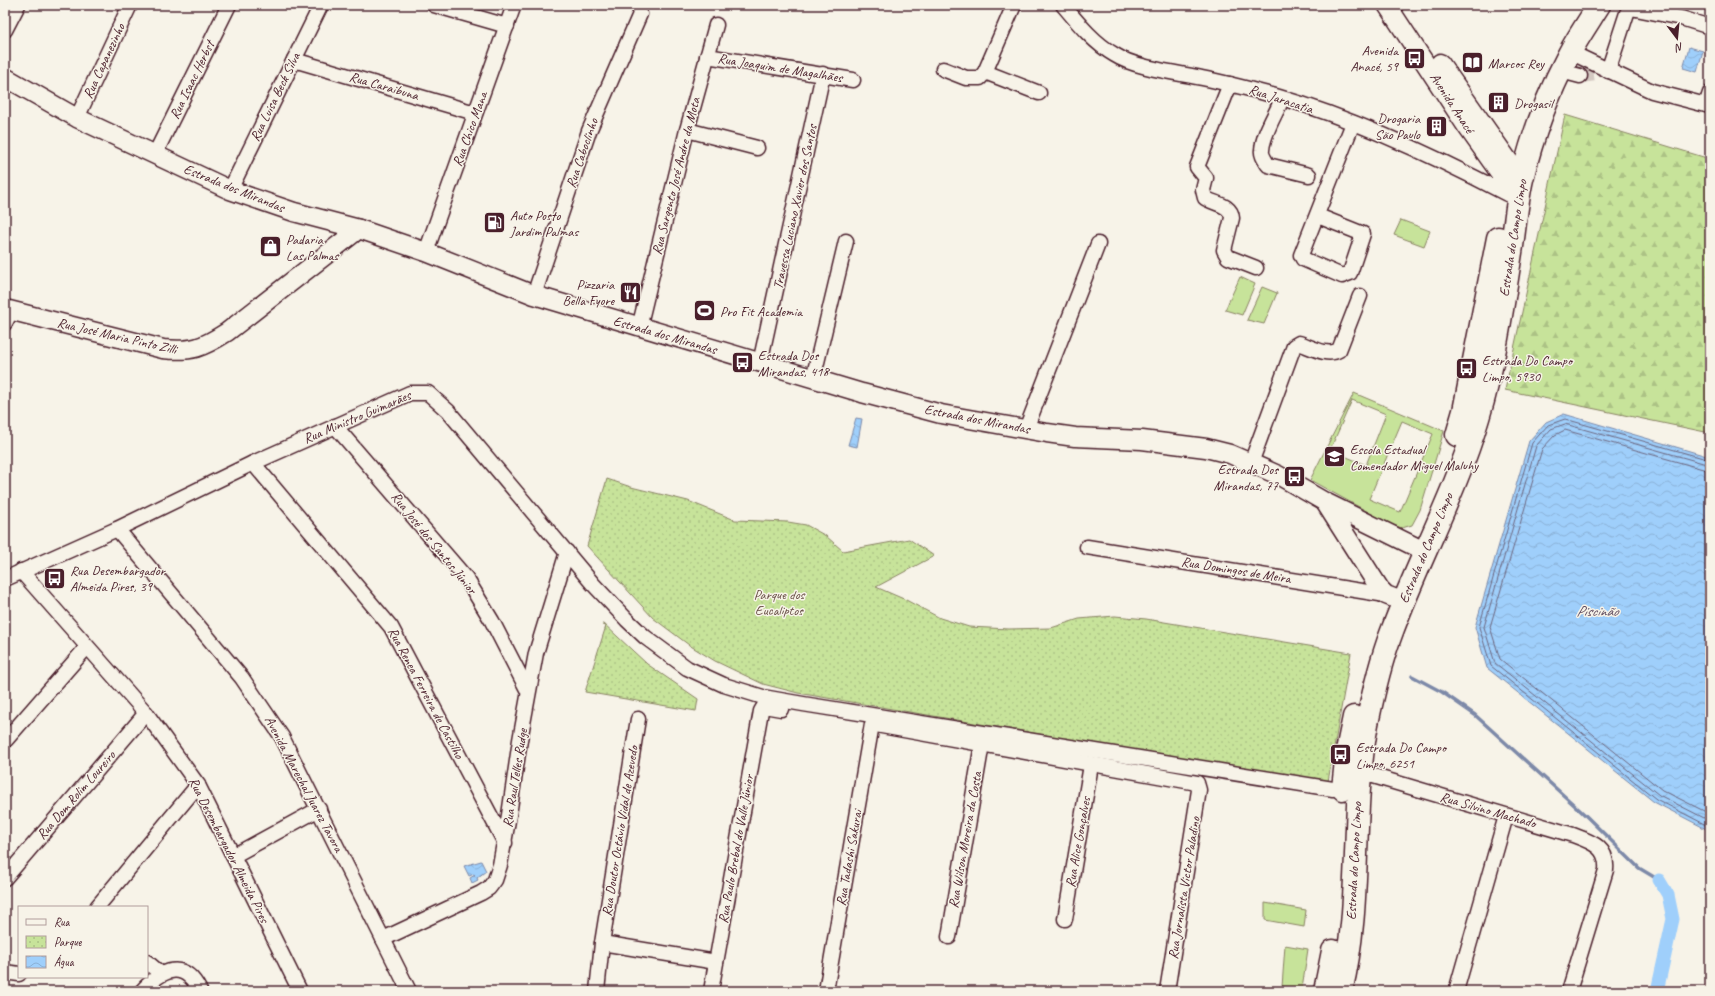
<svg xmlns="http://www.w3.org/2000/svg" width="1715" height="996" viewBox="0 0 1715 996" font-family="Caveat,sans-serif">
	<defs>
		<pattern id="forest-firs" width="22" height="20" patternUnits="userSpaceOnUse"><rect width="22" height="20" fill="#c7e39a"/><path d="M5 1l3.5 6h-7zM16 11l3.5 6h-7z" fill="#acc285"/></pattern>
		<pattern id="park-dots" width="8" height="8" patternUnits="userSpaceOnUse"><rect width="8" height="8" fill="#c7e39a"/><path d="M2 2h.1M6 6h.1" fill="none" stroke="#acc285" stroke-width="1.8" stroke-linecap="round"/></pattern>
		<pattern id="water-waves" width="16" height="10" patternUnits="userSpaceOnUse"><rect width="16" height="10" fill="#9fcffb"/><path d="M0 5q4-4 8 0t8 0" fill="none" stroke="#8ab1d7"/></pattern>
	</defs>
	<rect width="100%" height="100%" fill="#f7f3e8"/>
	<filter id="ink" filterUnits="userSpaceOnUse"><feTurbulence type="fractalNoise" baseFrequency=".025" numOctaves="2"/><feDisplacementMap in="SourceGraphic" scale="8" xChannelSelector="R" yChannelSelector="G"/><feConvolveMatrix kernelMatrix="1 2 1 2 8 2 1 2 1" color-interpolation-filters="sRGB"/></filter>
	<g filter="url(#ink)">
		<g fill="#c7e39a" stroke="#888162" fill-rule="evenodd">
			<path d="M1401,220L1430,231L1424,246L1394,235Z"/>
			<path d="M1240,277L1255,284L1242,315L1225,310Z"/>
			<path d="M1262,287L1277,293L1264,324L1247,320Z"/>
			<path d="M1354,393L1444,431L1420,510L1412,525L1402,528L1390,524L1310,480ZM1352,400L1386,414L1366,465L1330,450ZM1402,421L1433,434L1400,512L1369,499Z"/>
			<path d="M1265,903L1306,910L1304,927L1265,920Z"/>
			<path d="M1285,945L1308,949L1302,989L1282,987Z"/>
		</g>
		<path fill="url(#forest-firs)" stroke="#888162" d="M1565,115L1710,159V433L1505,390Z"/>
		<g fill="url(#park-dots)" stroke="#888162">
			<path d="M607,479L631,487L688,501L735,520L788,522L806,525L826,536L843,551L909,539L934,556L876,587L906,600L940,618L969,627L1009,629L1051,628L1079,619L1115,616L1146,619L1351,653L1327,787L1128,753L1045,735L798,693L763,684L715,661L689,645L653,618L587,546Z"/>
			<path d="M603,623L647,664L698,699L696,711L585,692L606,626L603,625Z"/>
		</g>
		<g fill="url(#water-waves)" stroke="#7d89a8">
			<path d="M1689,47L1703,51L1697,72L1683,68Z"/>
			<path d="M1564,414L1710,457V831L1654,802L1487,668L1475,627L1529,441L1546,422Z"/>
			<path d="M856,418L862,419L857,447L848,445Z"/>
			<path d="M481,861L486,871L477,878L478,880L472,883L470,878L475,875L474,874L469,876L464,866Z"/>
		</g>
		<g fill="none" stroke-linecap="round" stroke-linejoin="round">
			<g stroke="#6c657e" stroke-width="1">
				<path d="M1710,460L1565,419L1548,425L1532,443L1479,627L1491,666L1656,799L1710,827"/>
				<path d="M1710,465L1565,424L1551,429L1536,446L1484,627L1495,663L1659,795L1710,821"/>
				<path d="M1710,471L1565,430L1555,435L1542,449L1490,627L1500,659L1662,790L1710,814"/>
			</g>
			<path stroke="#7d89a8" stroke-width="3.5" d="M1412,676L1442,692L1475,715L1583,813L1639,868L1659,880"/>
			<path stroke="#9fcffb" stroke-width="13" d="M1657,991L1673,919L1668,895L1659,880"/>
			<path stroke="#d4c9c2" stroke-width="14" stroke-dasharray="14 7" stroke-linecap="butt" d="M1580,76L1597,74"/>
			<defs>
				<g id="minor">
					<path d="M434,5L507,26"/>
					<path d="M1063,5C1078,23 1094,43 1115,55C1135,68 1178,73 1202,78C1228,83 1253,90 1279,97C1355,119 1436,157 1507,194"/>
					<path d="M5,30L18,5"/>
					<path d="M1570,52L1652,91L1710,106"/>
					<path d="M707,56L853,80"/>
					<path d="M294,60L475,113"/>
					<path d="M943,69L966,78H980L985,72L1014,5"/>
					<path d="M1561,71L1580,76"/>
					<path d="M1608,71L1627,13L1631,8L1681,18L1710,27"/>
					<path d="M985,72L1039,93"/>
					<path d="M1230,84L1197,167L1206,178L1203,190L1205,198C1214,204 1231,204 1232,218L1224,250L1228,257L1256,268"/>
					<path d="M1282,99C1276,114 1263,133 1262,150C1261,155 1265,160 1268,165L1309,175"/>
					<path d="M1706,105L1710,93"/>
					<path d="M77,118L130,5"/>
					<path d="M687,130L757,148"/>
					<path d="M155,154L229,5"/>
					<path d="M230,190L321,5"/>
					<path d="M1318,216L1363,234L1350,273L1342,276L1303,259L1301,255L1353,123"/>
					<path d="M426,252L514,5"/>
					<path d="M534,295L589,131L640,14"/>
					<path d="M5,323L12,310"/>
					<path d="M639,328L687,130L716,25"/>
					<path d="M760,363L823,74"/>
					<path d="M813,379L846,241"/>
					<path d="M335,426L466,578L492,621L528,691"/>
					<path d="M1026,429L1098,244"/>
					<path d="M253,463L391,627L505,843"/>
					<path d="M1251,463L1294,346L1299,343C1311,347 1327,357 1339,350L1360,296"/>
					<path d="M117,529L242,678L282,737L409,991"/>
					<path d="M1087,547L1386,595"/>
					<path d="M21,571L146,713L198,785L300,991"/>
					<path d="M5,579L117,529L253,463L410,393H428L448,411L593,584L627,620L645,637L687,668L724,685L763,697L803,704L1333,789"/>
					<path d="M876,725L1197,783L1199,790L1167,991"/>
					<path d="M5,741L87,647"/>
					<path d="M1360,772L1573,835C1592,842 1608,847 1606,870L1569,991"/>
					<path d="M233,856L319,809"/>
					<path d="M5,878L146,713"/>
					<path d="M97,907L198,785"/>
					<path d="M1065,919L1091,765"/>
					<path d="M949,937L982,744"/>
					<path d="M383,939L481,893L489,888L495,880L500,865L509,815L520,740L536,653L567,552"/>
					<path d="M602,943L638,719"/>
					<path d="M147,962L161,974"/>
					<path d="M5,972L19,974"/>
					<path d="M142,991C162,969 184,959 200,991"/>
					<path d="M597,991L602,943L716,962"/>
					<path d="M711,991L761,711L764,706L781,709"/>
					<path d="M826,991L872,724"/>
					<path d="M1456,991L1506,816"/>
				</g>
				<g id="tertiary">
					<path d="M1387,5L1467,127L1519,200"/>
					<path d="M1440,63L1522,180"/>
					<path d="M5,77L77,118L230,190L294,212L359,229L426,252L534,295L862,393L941,414L1047,433L1075,437L1142,440L1206,448L1230,454L1278,475L1325,502L1426,552"/>
					<path d="M5,309L163,349C192,352 202,348 227,332L359,229"/>
					<path d="M1326,504L1380,589L1386,595L1404,602"/>
				</g>
				<g id="primary">
					<path d="M1457,435L1464,411L1498,238"/>
					<path d="M1343,789L1347,751L1354,717"/>
					<path d="M1325,991L1333,951"/>
					<path d="M1341,991C1363,904 1350,812 1367,724C1373,694 1380,663 1391,634C1418,561 1456,492 1478,418C1495,362 1503,304 1512,246C1515,224 1517,201 1522,179C1532,137 1549,92 1569,54C1578,37 1589,21 1599,5"/>
				</g>
			</defs>
			<use href="#minor" stroke="#4a1f2b" stroke-width="17"/>
			<use href="#tertiary" stroke="#4a1f2b" stroke-width="21"/>
			<use href="#primary" stroke="#4a1f2b" stroke-width="25"/>
			<use href="#minor" stroke="#f7f3e8" stroke-width="14"/>
			<use href="#tertiary" stroke="#f7f3e8" stroke-width="18"/>
			<use href="#primary" stroke="#f7f3e8" stroke-width="22"/>
		</g>
	</g>
	<defs>
		<symbol id="bus-square" viewBox="-11 -11 22 22"><rect x="-9" y="-9" width="18" height="18" rx="4" fill="#4a1f2b" stroke="#f7f3e8"/><path d="M-5-6H5V4H4V6H2V4H-2V6H-4V4H-5ZM-3.5-4V0h7V-4ZM-3.5 1.2v1.5H-2V1.2ZM2 1.2v1.5H3.5V1.2Z" fill="#fff"/></symbol>
		<symbol id="library-square" viewBox="-11 -11 22 22"><rect x="-9" y="-9" width="18" height="18" rx="4" fill="#4a1f2b" stroke="#f7f3e8"/><path d="M-6-4Q-3-5.5-.7-3.5V5Q-3 3-6 4ZM6-4Q3-5.5 .7-3.5V5Q3 3 6 4Z" fill="#fff"/></symbol>
		<symbol id="building-square" viewBox="-11 -11 22 22"><rect x="-9" y="-9" width="18" height="18" rx="4" fill="#4a1f2b" stroke="#f7f3e8"/><path d="M-4-6H4V6H1V3H-1V6H-4ZM-2.5-4.3h1.7v1.8h-1.7ZM.8-4.3h1.7v1.8H.8ZM-2.5-1h1.7V.8h-1.7ZM.8-1h1.7V.8H.8Z" fill="#fff"/></symbol>
		<symbol id="fuel-square" viewBox="-11 -11 22 22"><rect x="-9" y="-9" width="18" height="18" rx="4" fill="#4a1f2b" stroke="#f7f3e8"/><path d="M-5.5-6h7V0h2V4h1.3V-2.5L3-4.5l.8-.8L6-3V5H2.5V1h-1V6h-7ZM-4.2-4.7v3.2H.2V-4.7Z" fill="#fff"/></symbol>
		<symbol id="shop-square" viewBox="-11 -11 22 22"><rect x="-9" y="-9" width="18" height="18" rx="4" fill="#4a1f2b" stroke="#f7f3e8"/><path d="M-5-2.5h2.3a2.7 3.5 0 0 1 5.4 0H5L5.5 6h-11ZM-1.5-2.5h3a1.5 2.3 0 0 0-3 0Z" fill="#fff"/></symbol>
		<symbol id="restaurant-square" viewBox="-11 -11 22 22"><rect x="-9" y="-9" width="18" height="18" rx="4" fill="#4a1f2b" stroke="#f7f3e8"/><path d="M-5-6h1v4h1v-4h1v4h1v-4h1v5L-1.5 .5V6h-2V.5L-5-1ZM5-6V6H3V1.5H1.5Q1.5-4 5-6Z" fill="#fff"/></symbol>
		<symbol id="stadium-square" viewBox="-11 -11 22 22"><rect x="-9" y="-9" width="18" height="18" rx="4" fill="#4a1f2b" stroke="#f7f3e8"/><path d="M0-5a6.5 5 0 1 0 0 10a6.5 5 0 1 0 0-10ZM-3.5-1.8h7v3.6h-7Z" fill="#fff"/></symbol>
		<symbol id="school-square" viewBox="-11 -11 22 22"><rect x="-9" y="-9" width="18" height="18" rx="4" fill="#4a1f2b" stroke="#f7f3e8"/><path d="M0-5L7-2L0 1L-7-2ZM-4 1L0 2.5L4 1V4Q0 6-4 4Z" fill="#fff"/></symbol>
	</defs>
	<g fill-rule="evenodd">
		<use href="#bus-square" x="1402" y="46" width="25" height="25"/>
		<use href="#library-square" x="1460" y="50" width="25" height="25"/>
		<use href="#building-square" x="1486" y="90" width="25" height="25"/>
		<use href="#building-square" x="1424" y="114" width="25" height="25"/>
		<use href="#fuel-square" x="482" y="210" width="25" height="25"/>
		<use href="#shop-square" x="258" y="234" width="25" height="25"/>
		<use href="#restaurant-square" x="618" y="280" width="25" height="25"/>
		<use href="#stadium-square" x="692" y="298" width="25" height="25"/>
		<use href="#bus-square" x="730" y="350" width="25" height="25"/>
		<use href="#bus-square" x="1454" y="356" width="25" height="25"/>
		<use href="#school-square" x="1322" y="444" width="25" height="25"/>
		<use href="#bus-square" x="1282" y="464" width="25" height="25"/>
		<use href="#bus-square" x="42" y="566" width="25" height="25"/>
		<use href="#bus-square" x="1328" y="742" width="25" height="25"/>
	</g>
	<g text-anchor="middle" dominant-baseline="central" stroke-width="3" stroke-linejoin="round" paint-order="stroke">
		<g font-size="14" fill="#4a1f2b" stroke="#f7f3e8" text-anchor="start">
			<text x="1398" y="50" text-anchor="end">Avenida<tspan x="1398" dy="16">Anacé, 59</tspan></text>
			<text x="1488" y="63">Marcos Rey</text>
			<text x="1514" y="103">Drogasil</text>
			<text x="1420" y="118" text-anchor="end">Drogaria<tspan x="1420" dy="16">São Paulo</tspan></text>
			<text x="510" y="215">Auto Posto<tspan x="510" dy="16">Jardim Palmas</tspan></text>
			<text x="286" y="239">Padaria<tspan x="286" dy="16">Las Palmas</tspan></text>
			<text x="614" y="284" text-anchor="end">Pizzaria<tspan x="614" dy="16">Bella Fyore</tspan></text>
			<text x="720" y="311">Pro Fit Academia</text>
			<text x="758" y="355">Estrada Dos<tspan x="758" dy="16">Mirandas, 418</tspan></text>
			<text x="1482" y="360">Estrada Do Campo<tspan x="1482" dy="16">Limpo, 5930</tspan></text>
			<text x="1350" y="449">Escola Estadual<tspan x="1350" dy="16">Comendador Miguel Maluhy</tspan></text>
			<text x="1278" y="469" text-anchor="end">Estrada Dos<tspan x="1278" dy="16">Mirandas, 77</tspan></text>
			<text x="70" y="570">Rua Desembargador<tspan x="70" dy="16">Almeida Pires, 39</tspan></text>
			<text x="1356" y="747">Estrada Do Campo<tspan x="1356" dy="16">Limpo, 6251</tspan></text>
		</g>
		<g font-size="14" fill="#4a1f2b" stroke="#f7f3e8">
			<text transform="translate(104 61) rotate(-65)">Rua Capanezinho</text>
			<text transform="translate(780 68) rotate(9)">Rua Joaquim de Magalhães</text>
			<text transform="translate(192 80) rotate(-64)">Rua Isaac Herbst</text>
			<text transform="translate(384 86) rotate(16)">Rua Caraibuna</text>
			<text transform="translate(275 97) rotate(-64)">Rua Luisa Beck Silva</text>
			<text transform="translate(1281 99) rotate(18)">Rua Jaracatia</text>
			<text transform="translate(1452 103) rotate(57)">Avenida Anacé</text>
			<text transform="translate(470 129) rotate(-70)">Rua Chico Mana</text>
			<text transform="translate(582 153) rotate(-71)">Rua Caboclinho</text>
			<text transform="translate(676 176) rotate(-76)">Rua Sargento José Andre da Mota</text>
			<text transform="translate(234 188) rotate(22)">Estrada dos Mirandas</text>
			<text transform="translate(795 207) rotate(-78)">Travessa Luciano Xavier dos Santos</text>
			<text transform="translate(1513 238) rotate(-81)">Estrada do Campo Limpo</text>
			<text transform="translate(665 335) rotate(16)">Estrada dos Mirandas</text>
			<text transform="translate(117 336) rotate(13)">Rua José Maria Pinto Zilli</text>
			<text transform="translate(357 417) rotate(-23)">Rua Ministro Guimarães</text>
			<text transform="translate(977 419) rotate(11)">Estrada dos Mirandas</text>
			<text transform="translate(434 543) rotate(51)">Rua José dos Santos Júnior</text>
			<text transform="translate(1426 548) rotate(-67)">Estrada do Campo Limpo</text>
			<text transform="translate(1236 570) rotate(9)">Rua Domingos de Meira</text>
			<text transform="translate(426 693) rotate(62)">Rua Renea Ferreira de Castilho</text>
			<text transform="translate(515 778) rotate(-81)">Rua Raul Telles Rudge</text>
			<text transform="translate(304 784) rotate(62)">Avenida Marechal Juarez Tavora</text>
			<text transform="translate(76 795) rotate(-49)">Rua Dom Rolim Loureiro</text>
			<text transform="translate(1488 810) rotate(16)">Rua Silvino Machado</text>
			<text transform="translate(620 831) rotate(-81)">Rua Doutor Octávio Vidal de Azevedo</text>
			<text transform="translate(965 840) rotate(-80)">Rua Wilson Moreira da Costa</text>
			<text transform="translate(1078 842) rotate(-80)">Rua Alice Gonçalves</text>
			<text transform="translate(736 849) rotate(-80)">Rua Paulo Brebal do Valle Júnior</text>
			<text transform="translate(229 850) rotate(63)">Rua Desembargador Almeida Pires</text>
			<text transform="translate(849 858) rotate(-80)">Rua Tadashi Sakurai</text>
			<text transform="translate(1354 861) rotate(-87)">Estrada do Campo Limpo</text>
			<text transform="translate(1184 888) rotate(-81)">Rua Jornalista Victor Paladino</text>
		</g>
		<g font-size="14" fill="#695047" stroke="#f7f3e8">
			<text x="779" y="594">Parque dos<tspan x="779" dy="16">Eucaliptos</tspan></text>
		</g>
		<g font-size="15" font-style="italic" fill="#5f4b5f" stroke="#f7f3e8">
			<text x="1597" y="611">Piscinão</text>
		</g>
	</g>
	<rect width="1715" height="996" fill="none" stroke="#f7f3e8" stroke-width="20"/>
	<rect x="10" y="10" width="1695" height="976" fill="none" stroke="#4a1f2b" stroke-width="1.5" filter="url(#ink)"/>
	<rect x="18" y="906" width="130" height="72" fill="#f7f3e8" stroke="#b29e9c"/>
	<rect x="26" y="919" width="20" height="6" fill="#f7f3e8" stroke="#b29e9c"/>
	<text x="54" y="926" font-size="12" fill="#4a1f2b">Rua</text>
	<rect x="26" y="936" width="20" height="12" fill="url(#park-dots)" stroke="#b29e9c"/>
	<text x="54" y="946" font-size="12" fill="#4a1f2b">Parque</text>
	<rect x="26" y="956" width="20" height="12" fill="url(#water-waves)" stroke="#b29e9c"/>
	<text x="54" y="966" font-size="12" fill="#4a1f2b">Água</text>
	<g transform="translate(1677 38) rotate(164)" stroke="#f7f3e8" stroke-width="3" paint-order="stroke">
	<path d="M0-3L7 15L0 10L-7 15Z" fill="#4a1f2b"/>
	<text y="-6" font-size="11" font-weight="bold" text-anchor="middle" fill="#4a1f2b">N</text>
	</g>
</svg>
